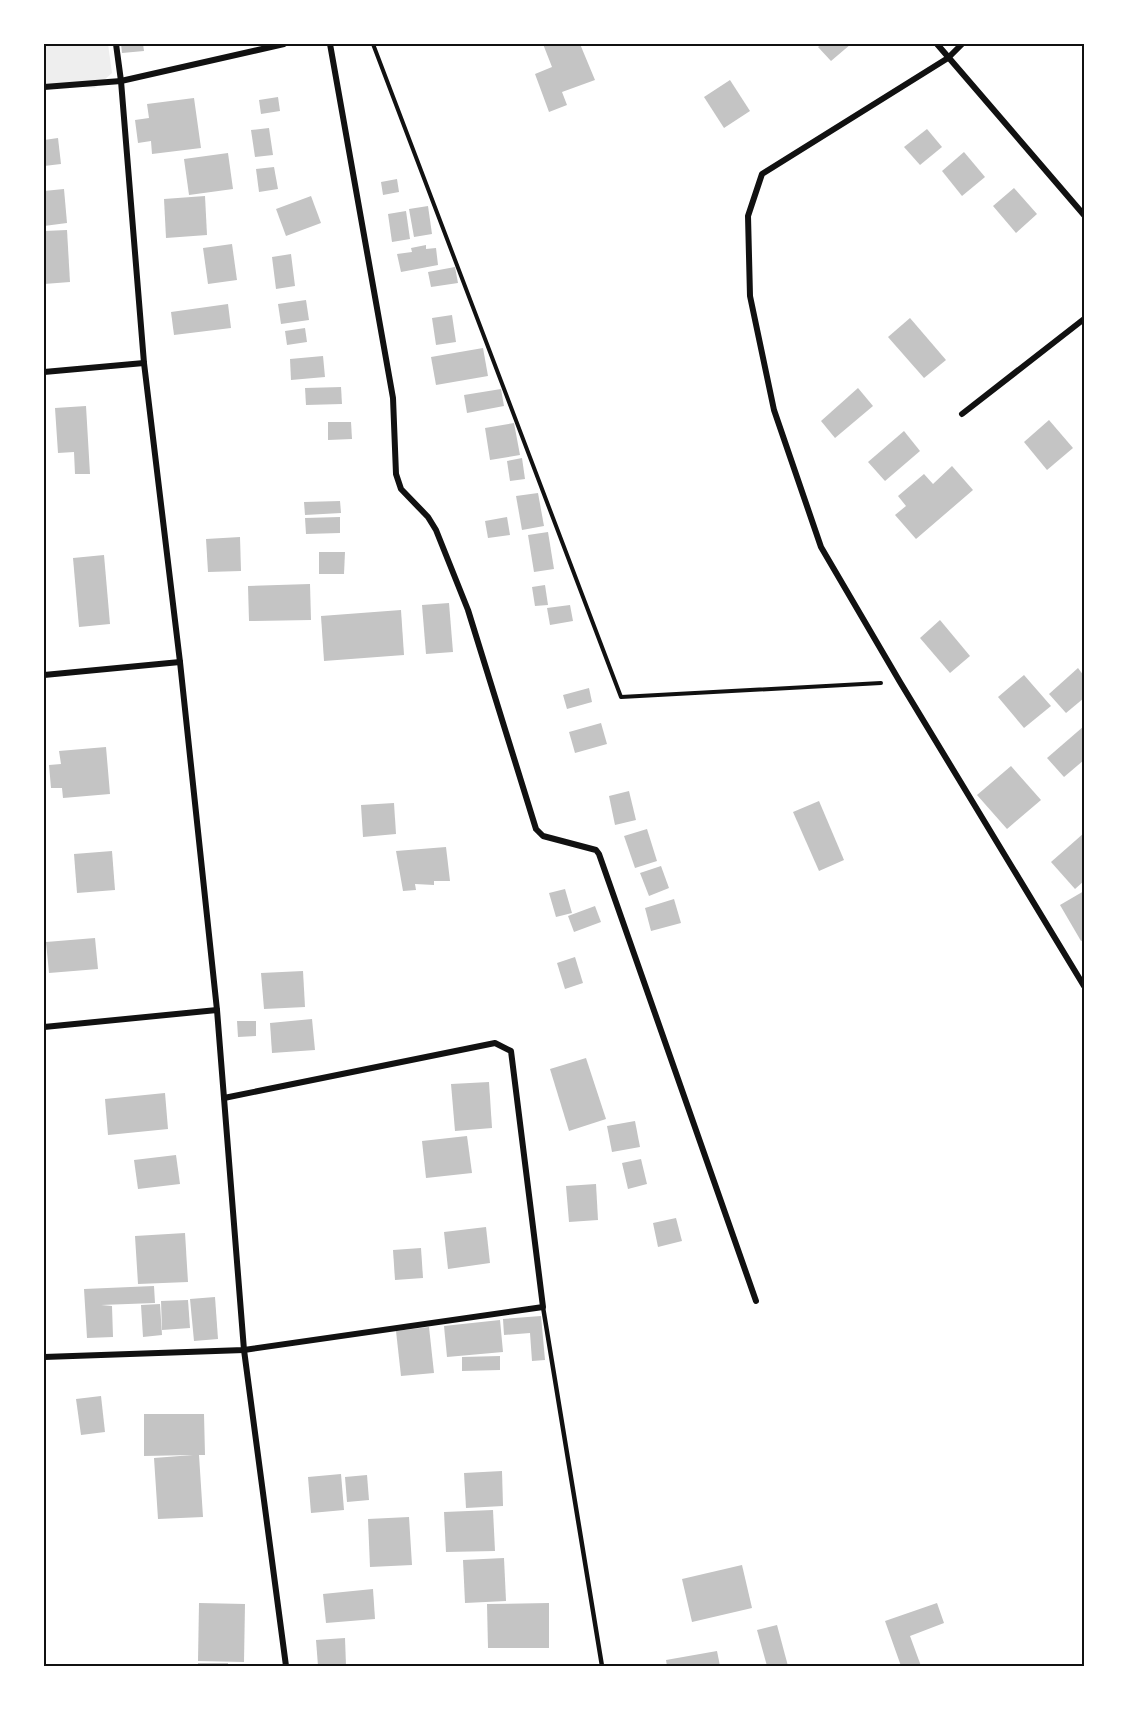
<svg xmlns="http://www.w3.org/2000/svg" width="1128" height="1710" viewBox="0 0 1128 1710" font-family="'Space Grotesk',sans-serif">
	<rect width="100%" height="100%" fill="#fff"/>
	<path fill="#eee" d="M44,44H108L112,73L95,88L44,84Z"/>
	<g fill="#c4c4c4">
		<path d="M121,44H143L144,51L122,53Z"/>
		<path d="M543,44H580L595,80L562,92L567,105L549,112L535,74L552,67Z"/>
		<path d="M822,44H851L831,61L818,47Z"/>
		<path d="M730,80L750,111L724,128L704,97Z"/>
		<path d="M278,97L280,111L261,114L259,100Z"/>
		<path d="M194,98L201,148L152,154L151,141L138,143L135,120L149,118L147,104Z"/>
		<path d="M269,128L273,155L255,157L251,130Z"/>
		<path d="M927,129L942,147L920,165L904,147Z"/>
		<path d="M58,138L61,164L44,166V140Z"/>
		<path d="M964,152L985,177L962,196L942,171Z"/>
		<path d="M228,153L233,189L189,195L184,159Z"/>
		<path d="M274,167L278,189L259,192L256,169Z"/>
		<path d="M397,179L399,192L383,195L381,182Z"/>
		<path d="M1014,188L1037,214L1016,233L993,206Z"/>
		<path d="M64,189L67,223L44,226V191Z"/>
		<path d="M205,196L207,235L166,238L164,199Z"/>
		<path d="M311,196L321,223L286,236L276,209Z"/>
		<path d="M428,206L432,234L414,237L409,209Z"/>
		<path d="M406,211L410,239L392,242L388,214Z"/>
		<path d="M67,230L70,282L44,284V231Z"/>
		<path d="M232,244L237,280L208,284L203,248Z"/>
		<path d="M426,245V249L436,248L438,265L401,272L397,254L412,252L411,248Z"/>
		<path d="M291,254L295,286L276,289L272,257Z"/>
		<path d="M455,267L458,283L431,287L428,272Z"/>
		<path d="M306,300L309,320L281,324L278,304Z"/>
		<path d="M228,304L231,328L174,335L171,312Z"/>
		<path d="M452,315L456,342L436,345L432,318Z"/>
		<path d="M910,318L946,360L924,378L888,337Z"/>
		<path d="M305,328L307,342L287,345L285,331Z"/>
		<path d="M483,348L488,376L436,385L431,357Z"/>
		<path d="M323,356L325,377L291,380L290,359Z"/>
		<path d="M341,387L342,404L306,405L305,388Z"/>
		<path d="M858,388L873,406L835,438L821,421Z"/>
		<path d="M501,389L504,406L467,413L464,395Z"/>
		<path d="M86,406L90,474H75L74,452L58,453L55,408Z"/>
		<path d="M1049,420L1073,448L1047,470L1024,442Z"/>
		<path d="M328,422H351L352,439L328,440Z"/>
		<path d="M514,423L520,455L490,460L485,428Z"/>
		<path d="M904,431L920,451L885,481L868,462Z"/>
		<path d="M522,458L525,479L510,481L507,461Z"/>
		<path d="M952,466L973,490L916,539L895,515L906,506L898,496L924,474L933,484Z"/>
		<path d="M538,493L544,526L522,530L516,496Z"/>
		<path d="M340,501L341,513L305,515L304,502Z"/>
		<path d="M340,517V533L306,534L305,518Z"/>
		<path d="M507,517L510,535L488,538L485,521Z"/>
		<path d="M548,532L554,569L534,572L528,535Z"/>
		<path d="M240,537L241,571L208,572L206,539Z"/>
		<path d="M319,552H345L344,574H319Z"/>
		<path d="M104,555L110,624L79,627L73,558Z"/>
		<path d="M310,584L311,620L249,621L248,586Z"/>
		<path d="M545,585L548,605L535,606L532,587Z"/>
		<path d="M449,603L453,652L426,654L422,605Z"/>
		<path d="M570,605L573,621L550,625L547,608Z"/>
		<path d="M401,610L404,655L324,661L321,616Z"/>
		<path d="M940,620L970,656L950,673L920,638Z"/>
		<path d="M1078,668L1084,676V698L1066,713L1049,694Z"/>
		<path d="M1024,675L1051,706L1024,728L998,697Z"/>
		<path d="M589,688L592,702L567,709L563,695Z"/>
		<path d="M601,723L607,744L575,753L569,732Z"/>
		<path d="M1084,726V760L1064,777L1047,758Z"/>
		<path d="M106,747L110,794L63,798L62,788H51L49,765L61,764L59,751Z"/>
		<path d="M1011,766L1041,800L1007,829L977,795Z"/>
		<path d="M629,791L636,820L615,825L609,796Z"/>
		<path d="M819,801L844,860L819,871L793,812Z"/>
		<path d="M394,803L396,834L363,837L361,805Z"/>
		<path d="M647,829L657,861L635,868L624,836Z"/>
		<path d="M1084,833V881L1075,889L1051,862Z"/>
		<path d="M446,847L450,881H434V885L415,884L416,890L403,891L396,851Z"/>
		<path d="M112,851L115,890L77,893L74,854Z"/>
		<path d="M661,866L669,888L649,896L640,873Z"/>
		<path d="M565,889L572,913L556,917L549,893Z"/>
		<path d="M1084,891V940L1081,941L1060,905Z"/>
		<path d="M674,899L681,923L651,931L645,908Z"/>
		<path d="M595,906L601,922L574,932L568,916Z"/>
		<path d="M95,938L98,969L49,973L46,942Z"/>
		<path d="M575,957L583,983L565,989L557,963Z"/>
		<path d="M303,971L305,1007L264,1009L261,973Z"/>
		<path d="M312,1019L315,1050L272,1053L270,1023Z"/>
		<path d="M237,1021H256V1036L238,1037Z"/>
		<path d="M586,1058L606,1119L569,1131L550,1069Z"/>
		<path d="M489,1082L492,1128L455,1131L451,1084Z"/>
		<path d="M165,1093L168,1129L108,1135L105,1099Z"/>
		<path d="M635,1121L640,1147L612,1152L607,1126Z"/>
		<path d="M467,1136L472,1173L426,1178L422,1141Z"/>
		<path d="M176,1155L180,1184L138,1189L134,1160Z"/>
		<path d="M641,1159L647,1184L628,1189L622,1163Z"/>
		<path d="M596,1184L598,1220L569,1222L566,1186Z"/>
		<path d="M676,1218L682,1241L658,1247L653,1223Z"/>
		<path d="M486,1227L490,1263L448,1269L444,1232Z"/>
		<path d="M185,1233L188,1282L138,1284L135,1236Z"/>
		<path d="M421,1248L423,1278L395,1280L393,1250Z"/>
		<path d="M154,1286L155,1303L101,1305L112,1306L113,1337L87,1338L84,1289Z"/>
		<path d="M215,1297L218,1339L194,1341L190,1299Z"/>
		<path d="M188,1300L190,1328L162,1330L161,1301Z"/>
		<path d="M160,1304L162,1335L143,1337L141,1305Z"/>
		<path d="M541,1316L545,1360L532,1361L530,1333L504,1335L503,1319Z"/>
		<path d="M500,1320L503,1352L447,1357L444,1326Z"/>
		<path d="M429,1327L434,1373L401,1376L396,1331Z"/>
		<path d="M500,1356V1370L462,1371V1357Z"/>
		<path d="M101,1396L105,1432L81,1435L76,1399Z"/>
		<path d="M144,1414H204L205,1455H199L203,1517L158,1519L154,1458L193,1455L144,1456Z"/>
		<path d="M502,1471L503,1506L466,1508L464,1473Z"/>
		<path d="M341,1474L344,1510L311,1513L308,1477Z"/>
		<path d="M367,1475L369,1500L347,1502L345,1477Z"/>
		<path d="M493,1510L495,1551L446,1552L444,1512Z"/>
		<path d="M409,1517L412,1565L370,1567L368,1519Z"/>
		<path d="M504,1558L506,1601L465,1603L463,1560Z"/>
		<path d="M742,1565L752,1608L692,1622L682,1579Z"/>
		<path d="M373,1589L375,1619L326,1623L323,1594Z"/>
		<path d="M199,1603L245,1604L244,1662L198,1661Z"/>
		<path d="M549,1603V1648H488L487,1604Z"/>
		<path d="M937,1603L944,1623L910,1636L921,1666H901L885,1621Z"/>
		<path d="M777,1625L788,1666H767L757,1630Z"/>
		<path d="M345,1638L346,1666H318L316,1640Z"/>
		<path d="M717,1651L720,1666H667L666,1660Z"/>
		<rect x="198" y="1663" width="30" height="3"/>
	</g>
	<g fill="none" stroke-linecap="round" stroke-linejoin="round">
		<path stroke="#111" stroke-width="4" d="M373,44L621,697L881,683"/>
		<path stroke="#111" stroke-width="4.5" d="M543,1307L602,1666"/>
		<g stroke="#111" stroke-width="6">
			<path d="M116,44L121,81L144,363L180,662L217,1010L244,1350L286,1666"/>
			<path d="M330,44L393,398L396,474L401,489L428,517L436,530L468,610L536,829L543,836L596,850L599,854L756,1301"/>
			<path d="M937,44L1084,215"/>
			<path d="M962,44L948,58L762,174L748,216L750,296L774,410L821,547L900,682L1084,986"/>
			<path d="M44,87L121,81L284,44"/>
			<path d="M44,372L144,363"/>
			<path d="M962,414L1084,319"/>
			<path d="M44,675L180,662"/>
			<path d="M44,1027L217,1010"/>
			<path d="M44,1357L244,1350L543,1307L511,1051L495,1043L224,1098"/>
		</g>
	</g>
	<rect width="1128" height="1710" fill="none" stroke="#ffffff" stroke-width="90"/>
	<rect x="45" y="45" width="1038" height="1620" fill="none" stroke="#111" stroke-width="2"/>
</svg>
